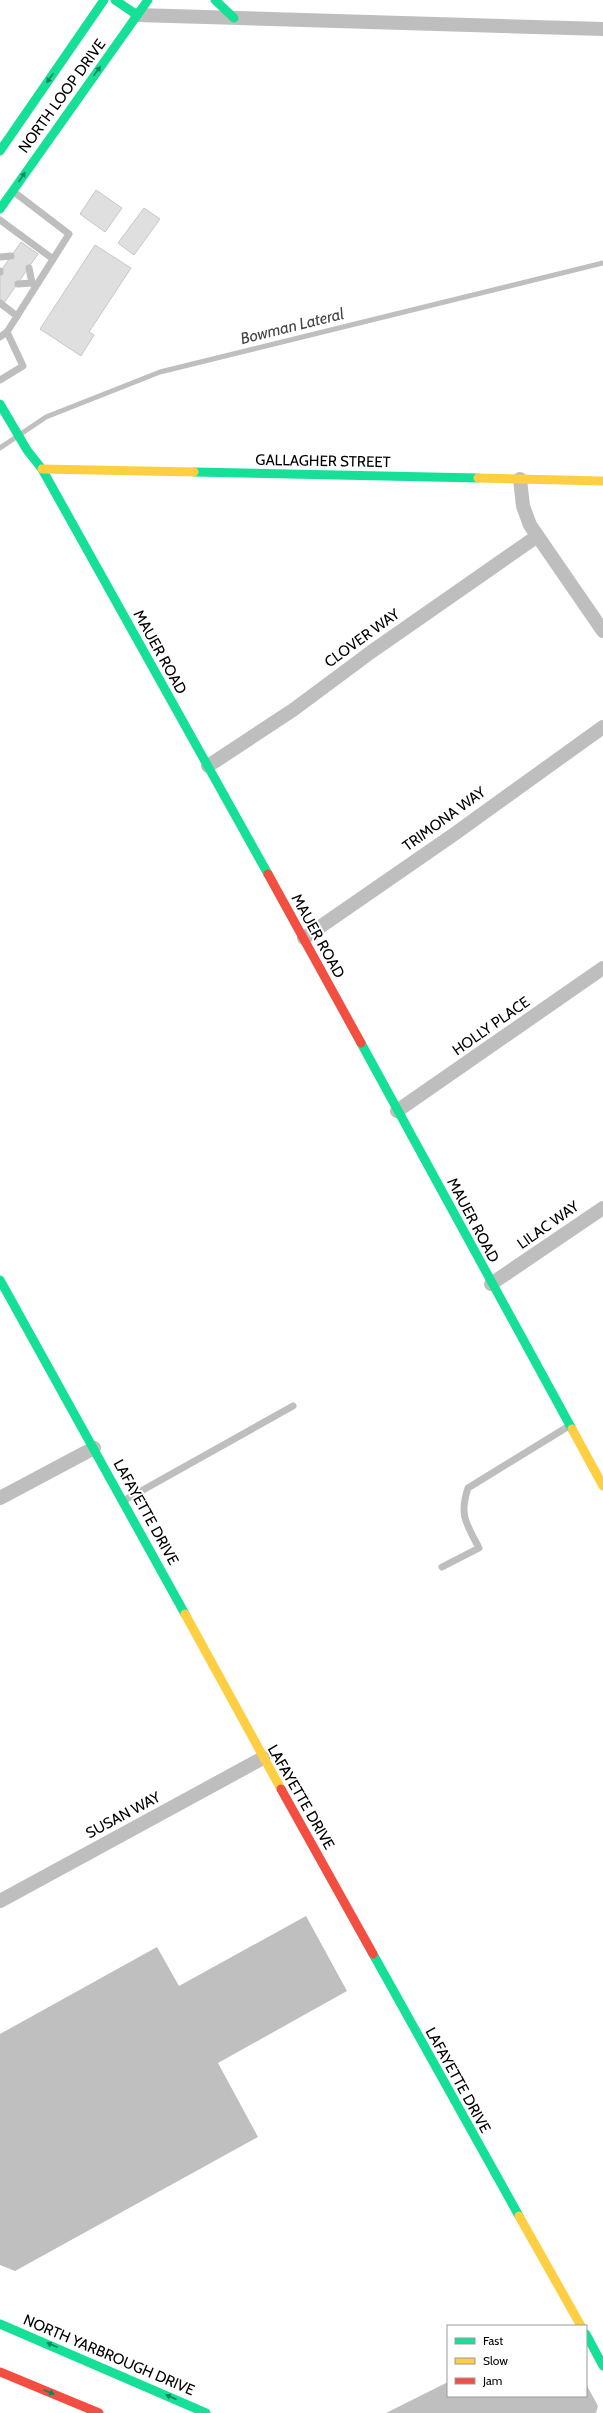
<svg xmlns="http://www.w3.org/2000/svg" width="603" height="2413" viewBox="0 0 603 2413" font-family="Cabin,sans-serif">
	<rect width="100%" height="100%" fill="#fff"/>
	<g fill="#bfbfbf">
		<path d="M306,1916L347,1991L218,2063L258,2137L15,2271L0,2265V2034L157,1947L179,1986Z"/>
		<path d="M448,2382V2396H586V2384L598,2406L596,2413H386Z"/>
	</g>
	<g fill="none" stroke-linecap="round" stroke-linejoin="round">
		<path stroke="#bfbfbf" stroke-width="5" d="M0,448L46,417L160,372L603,263"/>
	</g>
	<g fill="#dfdfdf" stroke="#c7c7c7">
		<path d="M96,190L122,208L105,232L80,214Z"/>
		<path d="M144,208L160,219L134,255L118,243Z"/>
		<path d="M21,242L38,254L4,303L0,300V272Z"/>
		<path d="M95,245L131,268L89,332L94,335L81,356L40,329Z"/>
	</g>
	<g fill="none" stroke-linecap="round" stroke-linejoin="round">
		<g stroke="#bebebe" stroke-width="7">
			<path d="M0,220L53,259"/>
			<path d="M0,257L11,256"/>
			<path d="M29,268L32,283L36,285"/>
			<path d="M0,271V272"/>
			<path d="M18,284L32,283"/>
			<path d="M0,303L17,316"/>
			<path d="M0,337L7,332"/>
			<path d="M0,380L23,366L7,332L69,234L14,192"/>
			<path d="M125,1500L293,1406"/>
			<path d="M442,1567L479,1548C466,1523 459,1515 468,1488L569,1426"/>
		</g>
		<g stroke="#bebebe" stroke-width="14">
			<path d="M137,15L603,29"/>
			<path d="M520,479L523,506L530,525L603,631"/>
			<path d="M208,766L293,710L371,652L536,537"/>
			<path d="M304,938L453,835L603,727"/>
			<path d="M397,1111L603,968"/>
			<path d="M491,1284L603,1208"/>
			<path d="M0,1498L94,1448"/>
			<path d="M0,1901L263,1758"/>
		</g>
		<g stroke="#16e098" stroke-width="9">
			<path d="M115,0L137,15"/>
			<path d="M215,0L234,18"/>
			<path d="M0,151L104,0"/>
			<path d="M0,209L148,0"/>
			<path d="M0,404L27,450L42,469L268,874"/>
			<path d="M194,472L478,478"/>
			<path d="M361,1043L572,1429"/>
			<path d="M0,1280L185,1614"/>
			<path d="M373,1954L519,2216"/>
			<path d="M0,2324L206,2413"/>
			<path d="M586,2334L603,2366"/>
		</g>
		<g stroke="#ffcf43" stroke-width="9">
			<path d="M42,469L194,472"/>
			<path d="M478,478L603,481"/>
			<path d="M572,1429L603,1486"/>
			<path d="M185,1614L281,1789"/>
			<path d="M519,2216L581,2326"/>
		</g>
		<g stroke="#f24e42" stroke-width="9">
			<path d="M268,874L361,1043"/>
			<path d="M281,1789L373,1954"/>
			<path d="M0,2372L99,2413"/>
		</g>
	</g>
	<defs><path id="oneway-solid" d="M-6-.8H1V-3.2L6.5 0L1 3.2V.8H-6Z"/></defs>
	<g fill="#0d865b">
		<use href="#oneway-solid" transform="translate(97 71) rotate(-54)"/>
		<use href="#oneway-solid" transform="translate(50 78) rotate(125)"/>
		<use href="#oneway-solid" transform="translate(22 177) rotate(-56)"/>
		<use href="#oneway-solid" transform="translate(52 2345) rotate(-157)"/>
		<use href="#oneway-solid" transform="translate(49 2392) rotate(23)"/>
		<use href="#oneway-solid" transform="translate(171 2397) rotate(-156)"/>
	</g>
	<g text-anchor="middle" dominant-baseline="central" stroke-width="4" stroke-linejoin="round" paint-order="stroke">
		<g font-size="15" fill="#000" stroke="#fff">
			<text transform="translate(62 96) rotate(-54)">NORTH LOOP DRIVE</text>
			<text transform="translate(323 461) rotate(1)">GALLAGHER STREET</text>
			<text transform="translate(362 638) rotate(-36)">CLOVER WAY</text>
			<text transform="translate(160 652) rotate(61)">MAUER ROAD</text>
			<text transform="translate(444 819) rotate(-36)">TRIMONA WAY</text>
			<text transform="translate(318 936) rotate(61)">MAUER ROAD</text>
			<text transform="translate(491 1026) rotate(-35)">HOLLY PLACE</text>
			<text transform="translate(473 1220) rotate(62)">MAUER ROAD</text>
			<text transform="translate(548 1225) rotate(-35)">LILAC WAY</text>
			<text transform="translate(146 1512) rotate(61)">LAFAYETTE DRIVE</text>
			<text transform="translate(301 1797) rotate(60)">LAFAYETTE DRIVE</text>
			<text transform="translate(123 1815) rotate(-28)">SUSAN WAY</text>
			<text transform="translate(458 2080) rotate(61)">LAFAYETTE DRIVE</text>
			<text transform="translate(109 2355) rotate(23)">NORTH YARBROUGH DRIVE</text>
		</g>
		<g font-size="16" font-style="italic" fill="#444" stroke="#fff">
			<text transform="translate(292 326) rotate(-14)">Bowman Lateral</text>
		</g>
	</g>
	<rect x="447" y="2325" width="140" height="72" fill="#ffffff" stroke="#999999"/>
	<rect x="455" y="2338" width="20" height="6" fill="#16e098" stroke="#999999"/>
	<text x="483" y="2345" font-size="12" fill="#000000">Fast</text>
	<rect x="455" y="2358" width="20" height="6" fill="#ffcf43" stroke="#999999"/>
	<text x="483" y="2365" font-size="12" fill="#000000">Slow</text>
	<rect x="455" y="2378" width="20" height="6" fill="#f24e42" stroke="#999999"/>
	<text x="483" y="2385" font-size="12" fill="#000000">Jam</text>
</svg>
